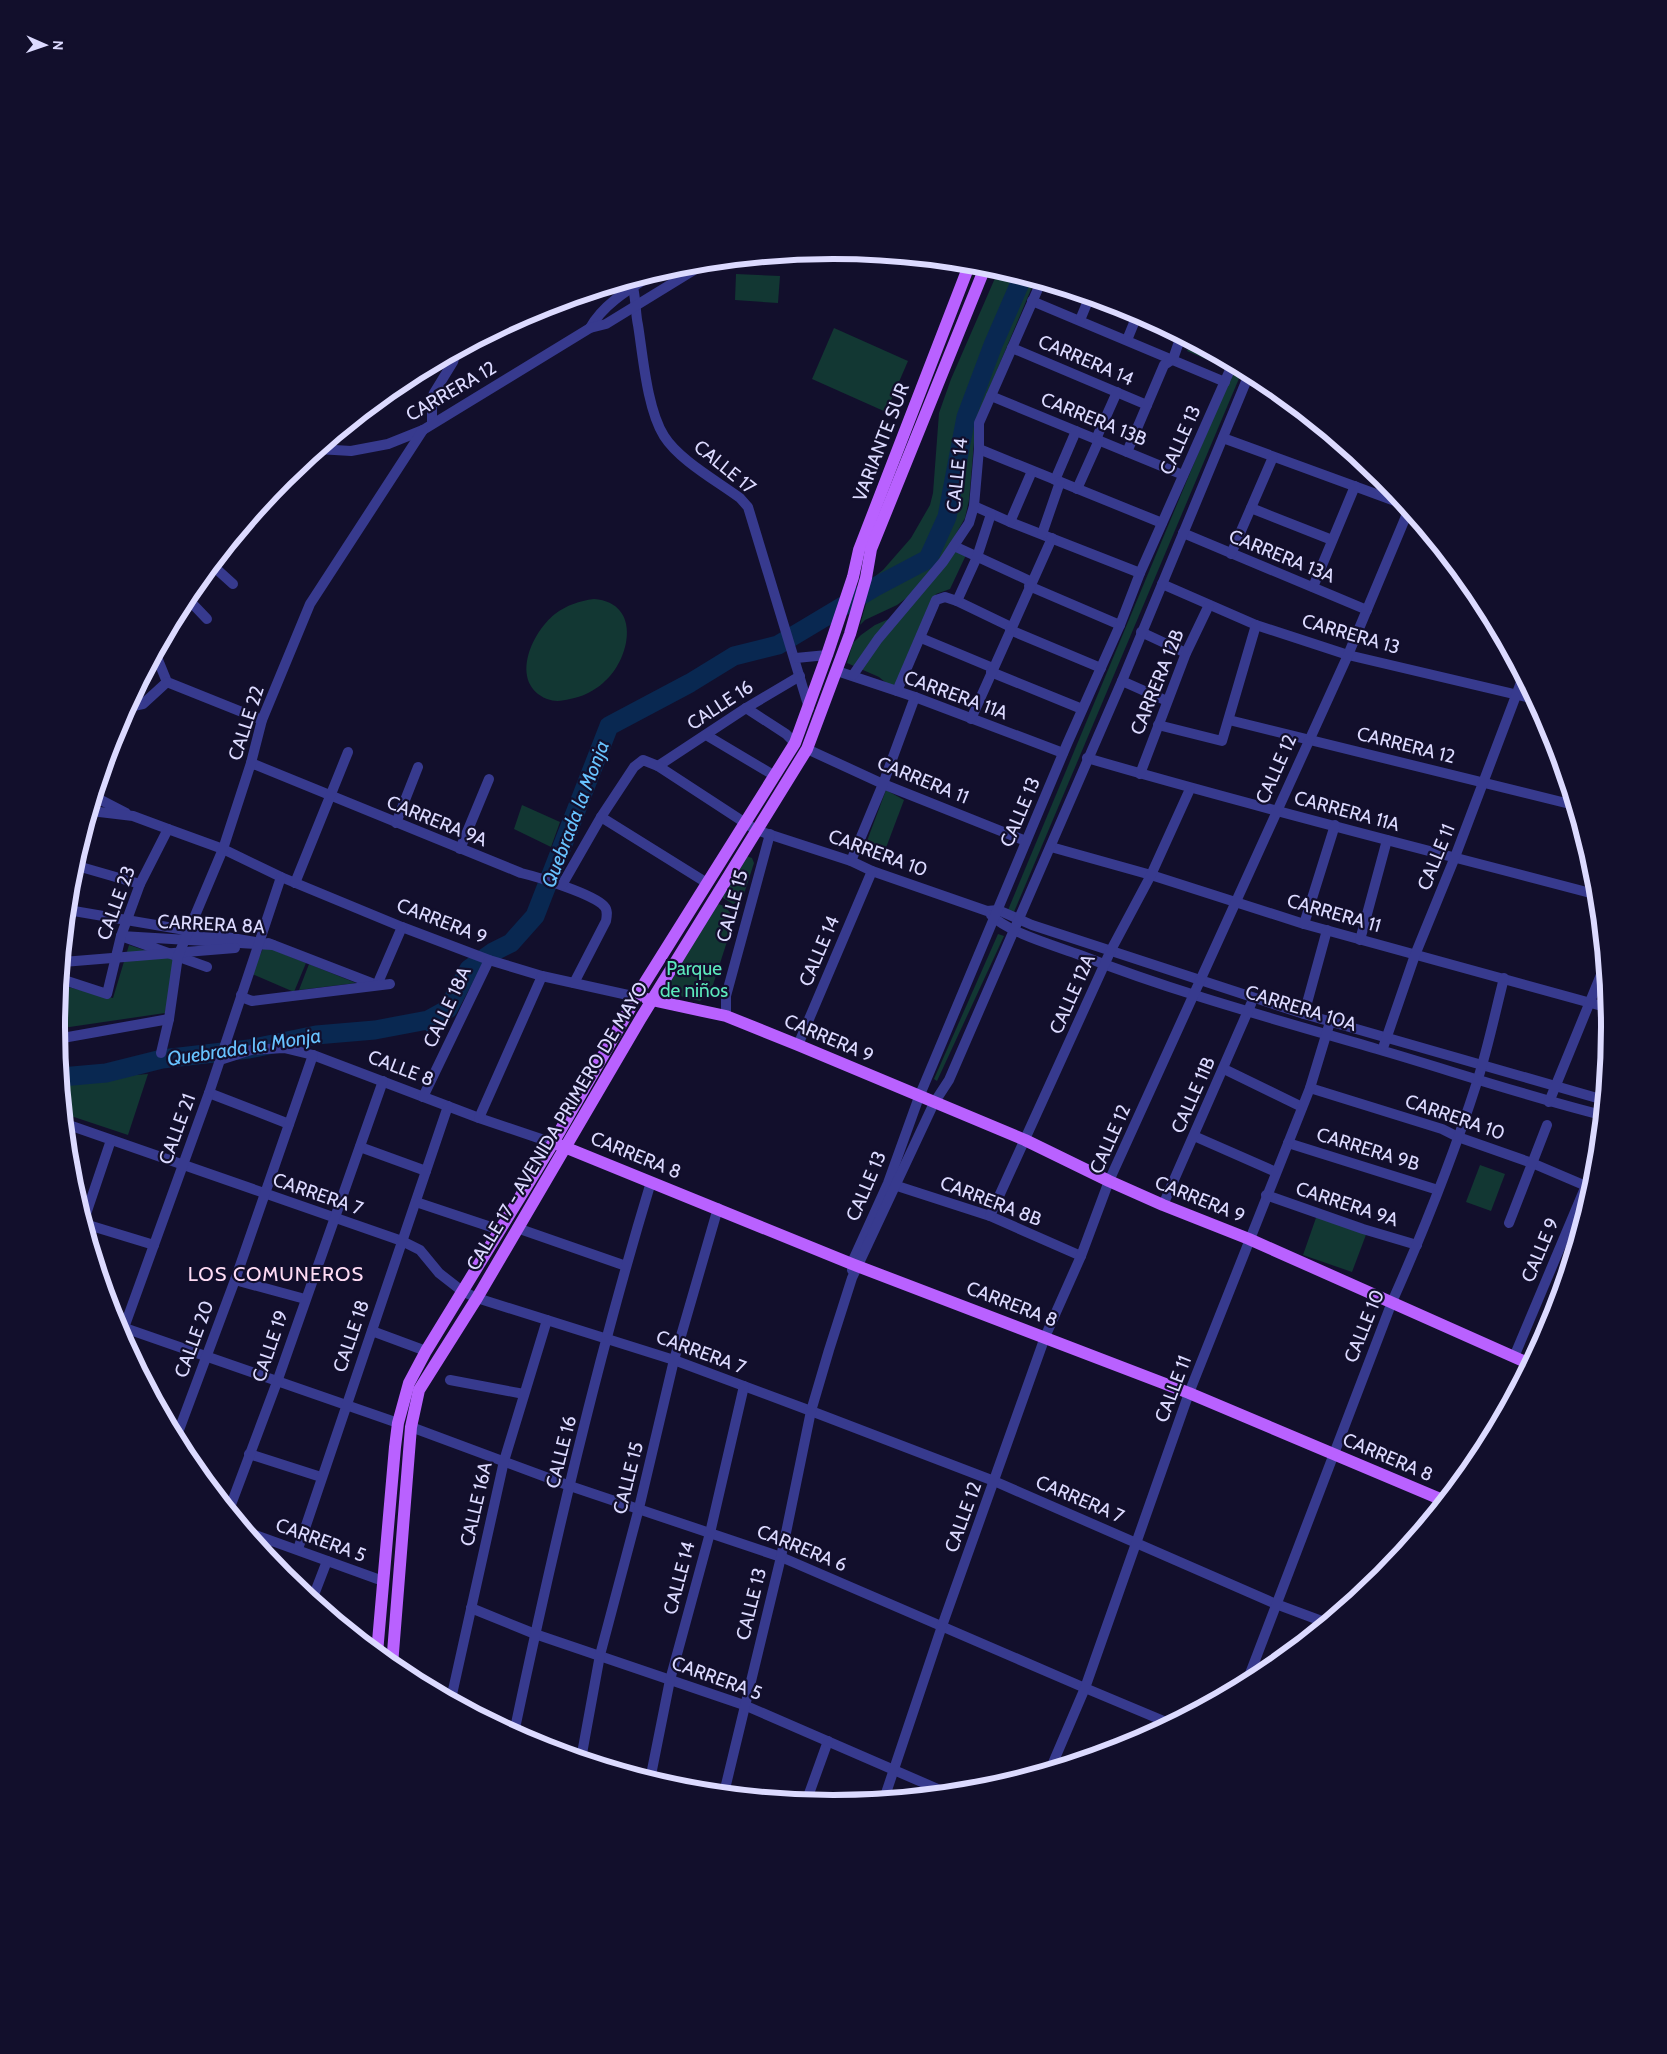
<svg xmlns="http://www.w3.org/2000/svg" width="1667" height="2054" viewBox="0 0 1667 2054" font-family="Cabin,sans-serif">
	<rect width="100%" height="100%" fill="#120f2c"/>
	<g fill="#123733">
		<path d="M999,269L1035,280L976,420L969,500L965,518L941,560L908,597L897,605L865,620L860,625L873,578L883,570L911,538L930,505L933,493L939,413L951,379Z"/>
		<path d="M736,274L780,276L778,303L735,300Z"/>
		<path d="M834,328L908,361L886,412L812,379Z"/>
		<path d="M1192,341L1225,359L1222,366L1187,351Z"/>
		<path d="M1235,365L1243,369L1014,912L1008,910Z"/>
		<path d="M956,550L966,555L950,589L936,594L898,685L890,686L879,677L847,663L853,643L861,635L875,625L898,615Z"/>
		<path d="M594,599C643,603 630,661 603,683C594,691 582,697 570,699C562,701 555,702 547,699C509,683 531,633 555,614C567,605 579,601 594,599Z"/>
		<path d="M886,790L904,800L881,861L864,849Z"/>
		<path d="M522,805L560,822L551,847L514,829Z"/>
		<path d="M746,856L752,858L754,863L743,897L740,901L733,904L723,898L721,895Z"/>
		<path d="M718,904C726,905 731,913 734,920L711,991L700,1001L676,995L669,984L670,981Z"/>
		<path d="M998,934L1004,936L937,1081L934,1079Z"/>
		<path d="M129,945L177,961L165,1013L56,1029L60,985L113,998Z"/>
		<path d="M264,946L306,963L294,992L252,974Z"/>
		<path d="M309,964L356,983L299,990Z"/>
		<path d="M148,1074L128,1135L65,1114L62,1081Z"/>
		<path d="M1480,1165L1505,1174L1491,1211L1466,1202Z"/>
		<path d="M1317,1215L1367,1232L1352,1272L1303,1255Z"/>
	</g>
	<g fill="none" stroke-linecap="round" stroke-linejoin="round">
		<path stroke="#092851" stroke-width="3" d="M427,1030L428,1020"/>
		<path stroke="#092851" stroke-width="19" d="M61,1077L106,1073L162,1059L249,1049L316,1035L375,1030L428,1020L448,1009L469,969L493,952L511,943L535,916L609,726L690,683L734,656L778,645L875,587L928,559L947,517L966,417L993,345L1023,276"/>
		<g stroke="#373a8e" stroke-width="10">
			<path d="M630,281C636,288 635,313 638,325C643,356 647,409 664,436C679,460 717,481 740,498L748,507L809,708"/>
			<path d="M1032,301L1225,382"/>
			<path d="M1080,320L1090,296"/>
			<path d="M590,328C604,303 631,288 655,273"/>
			<path d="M1127,340L1138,313"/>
			<path d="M1012,348L1147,405"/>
			<path d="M991,396L1183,475"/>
			<path d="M432,423V398L434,393L453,362L456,352"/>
			<path d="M1223,438L1406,505"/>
			<path d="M1096,439L1117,392"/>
			<path d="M318,449L351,451L388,444L423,430L590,328L606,324L707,262"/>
			<path d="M979,449L1162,523"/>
			<path d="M1127,452L1164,365L1173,359L1181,336"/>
			<path d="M1055,480L1076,431"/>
			<path d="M1077,489L1099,440"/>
			<path d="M974,506L1010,522L1140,573"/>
			<path d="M1251,508L1332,540"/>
			<path d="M1010,522L1032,471"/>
			<path d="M1183,533L1367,610"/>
			<path d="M1042,534L1060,482"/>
			<path d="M954,546L1032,582"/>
			<path d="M1231,554L1273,457"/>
			<path d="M212,565L233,584"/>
			<path d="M1162,584L1256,625L1348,655L1535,699"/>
			<path d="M1029,586L1120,625"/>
			<path d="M1313,587L1355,486"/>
			<path d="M186,597L207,619"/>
			<path d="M957,601L1011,627"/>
			<path d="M1010,630L1101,668"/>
			<path d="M1141,632L1186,653"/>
			<path d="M921,638L993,668"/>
			<path d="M156,655L167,682L262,720"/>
			<path d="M796,658L827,655"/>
			<path d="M837,671L915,697L1063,753"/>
			<path d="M991,672L1082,709"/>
			<path d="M853,675L878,639L943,562L969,523L974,506L979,449V423L1041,282"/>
			<path d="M1122,681L1167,701"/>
			<path d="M897,691L936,600L945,597L957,601L977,557L991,514"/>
			<path d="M128,707L143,704L167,682"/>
			<path d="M746,708L786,734L795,743"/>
			<path d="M971,719L1052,538"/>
			<path d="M1229,720L1574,805"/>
			<path d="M1158,725L1222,741L1256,625"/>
			<path d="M706,735L775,776"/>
			<path d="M807,749L883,784L1026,841"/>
			<path d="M1087,758C1257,808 1428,850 1598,895"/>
			<path d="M251,763L521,873C538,877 593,894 604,906C608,910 607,915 606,921L574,983"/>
			<path d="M658,766L746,708L800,676"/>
			<path d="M1140,774L1186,653L1209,605"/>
			<path d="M95,797L126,813"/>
			<path d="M91,811L133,816L168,829L223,849L281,877L402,927L489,960L542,976L637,997"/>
			<path d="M601,817L707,883"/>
			<path d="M396,823L418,767"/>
			<path d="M1051,847L1151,875L1304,924L1609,1008"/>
			<path d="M460,849L489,779"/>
			<path d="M851,861L883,784L915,697"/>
			<path d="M74,865L140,884"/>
			<path d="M295,883L348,752"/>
			<path d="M562,885L601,817L634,767L643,760L658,766L756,830L851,861L872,871L987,911L998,910L1032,925L1304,1014L1604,1100"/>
			<path d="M68,910L273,945L121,936L207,967"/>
			<path d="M991,915C1009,933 1056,946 1080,955C1177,993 1278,1020 1377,1049C1452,1071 1526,1096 1602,1115"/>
			<path d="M1304,924L1335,825"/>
			<path d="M1360,940L1387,840"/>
			<path d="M268,943L374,984"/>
			<path d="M63,962L235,948"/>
			<path d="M61,979L107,994L121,936L140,884L168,829"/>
			<path d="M377,985L402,927"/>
			<path d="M241,995L244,998L252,1001L390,984"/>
			<path d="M1304,1014L1327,930"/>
			<path d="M726,1016V996L770,834"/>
			<path d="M57,1039L169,1019"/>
			<path d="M798,1045L872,871"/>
			<path d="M1384,1045L1415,955L1455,857L1523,677"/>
			<path d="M161,1053L169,1019L178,956L223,849L251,763L262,720L310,604L423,430"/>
			<path d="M220,1060L251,1050L284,1048L313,1055L479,1118L553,1143"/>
			<path d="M1224,1069L1302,1107"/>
			<path d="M1310,1088L1442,1129L1458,1137L1532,1163L1586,1186"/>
			<path d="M209,1093L289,1124"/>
			<path d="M423,1097L489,960"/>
			<path d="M1549,1102L1605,965"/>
			<path d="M479,1118L542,976"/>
			<path d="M66,1124L402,1241L420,1250L439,1273L462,1291L477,1298L674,1360L811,1411L994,1481L1276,1604L1327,1623"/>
			<path d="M1194,1136L1276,1172"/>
			<path d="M1288,1143L1438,1190"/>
			<path d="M360,1147L426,1171"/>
			<path d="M891,1184L990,1216L1081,1256"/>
			<path d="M1266,1195L1363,1229L1417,1245"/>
			<path d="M416,1202L500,1230"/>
			<path d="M1163,1205L1251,1004"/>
			<path d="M990,1216L1111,950L1151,875L1190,789"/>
			<path d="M84,1220L111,1140"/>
			<path d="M1509,1223L1547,1125"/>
			<path d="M85,1224L154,1245"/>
			<path d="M517,1228L626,1266"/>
			<path d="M852,1270L854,1258L888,1183L919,1097L1067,744L1120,625L1140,573L1233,363"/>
			<path d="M235,1280L305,1299"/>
			<path d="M116,1325L398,1423"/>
			<path d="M372,1331L426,1351"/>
			<path d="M121,1336L209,1093L281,877"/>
			<path d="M1514,1357L1598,1157"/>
			<path d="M450,1380L524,1394"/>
			<path d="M411,1427L570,1486L781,1557L1085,1688L1171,1724"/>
			<path d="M176,1438L235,1280L313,1055"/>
			<path d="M249,1454L321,1477"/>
			<path d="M229,1510L277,1382L383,1081"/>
			<path d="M247,1532L383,1581"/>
			<path d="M298,1549L448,1106"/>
			<path d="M312,1600L327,1561"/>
			<path d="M471,1608L535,1634L744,1705L947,1793"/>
			<path d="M1246,1684L1392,1302C1424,1230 1453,1157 1477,1082C1488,1048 1495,1013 1504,978"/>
			<path d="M451,1699L504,1461L547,1320"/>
			<path d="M514,1733C553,1548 596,1363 651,1182"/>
			<path d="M581,1759L600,1655L639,1508L674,1360L718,1208"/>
			<path d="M1050,1770L1085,1688L1189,1393L1310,1088L1330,1022"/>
			<path d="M650,1780L670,1680L710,1533L744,1386"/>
			<path d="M724,1793L781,1557L811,1411L829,1350L852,1278L934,1103L949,1080L1122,681L1250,372"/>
			<path d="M884,1799L942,1626L1045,1337L1081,1256L1109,1181L1348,655L1409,509"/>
			<path d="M806,1802L828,1741"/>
		</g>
		<g stroke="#b961ff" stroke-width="12">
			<path d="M647,999L726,1016L798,1045L1025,1140L1109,1181L1163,1205L1249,1239L1530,1364"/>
			<path d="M557,1144L852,1264L1189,1393L1445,1501"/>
			<path d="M377,1653L395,1447L398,1423L409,1383L426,1351L553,1143L644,984L795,743L827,655L853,577L859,550L970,263"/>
			<path d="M392,1665L411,1427L419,1390L477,1298L641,1018L807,749L850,634L866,578L871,549L986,265"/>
		</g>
	</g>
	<g text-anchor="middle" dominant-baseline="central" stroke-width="4.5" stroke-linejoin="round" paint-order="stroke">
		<g font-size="19" fill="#dcdaff" stroke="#120f2c">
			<text transform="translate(1086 360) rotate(23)">CARRERA 14</text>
			<text transform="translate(451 391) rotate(-30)">CARRERA 12</text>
			<text transform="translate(1094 419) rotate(22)">CARRERA 13B</text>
			<text transform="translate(1180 440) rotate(-66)">CALLE 13</text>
			<text transform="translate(881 442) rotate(-69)">VARIANTE SUR</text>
			<text transform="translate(725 467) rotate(39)">CALLE 17</text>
			<text transform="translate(957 475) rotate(-84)">CALLE 14</text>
			<text transform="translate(1282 556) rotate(22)">CARRERA 13A</text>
			<text transform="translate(1351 634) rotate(16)">CARRERA 13</text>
			<text transform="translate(1157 682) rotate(-68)">CARRERA 12B</text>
			<text transform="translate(956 695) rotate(20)">CARRERA 11A</text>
			<text transform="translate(720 705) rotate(-33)">CALLE 16</text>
			<text transform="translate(246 723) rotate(-72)">CALLE 22</text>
			<text transform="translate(1406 745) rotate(14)">CARRERA 12</text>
			<text transform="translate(1276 769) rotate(-66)">CALLE 12</text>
			<text transform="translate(923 780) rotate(22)">CARRERA 11</text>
			<text transform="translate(1347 811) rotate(15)">CARRERA 11A</text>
			<text transform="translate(1020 812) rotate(-67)">CALLE 13</text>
			<text transform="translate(437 821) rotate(22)">CARRERA 9A</text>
			<text transform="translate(878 853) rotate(20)">CARRERA 10</text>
			<text transform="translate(1436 857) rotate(-68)">CALLE 11</text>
			<text transform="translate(116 903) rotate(-70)">CALLE 23</text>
			<text transform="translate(732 906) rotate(-75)">CALLE 15</text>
			<text transform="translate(1334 913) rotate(16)">CARRERA 11</text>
			<text transform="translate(442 921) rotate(21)">CARRERA 9</text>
			<text transform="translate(211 924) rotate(3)">CARRERA 8A</text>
			<text transform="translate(819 951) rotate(-67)">CALLE 14</text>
			<text transform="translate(1072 994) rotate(-66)">CALLE 12A</text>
			<text transform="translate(447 1007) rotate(-65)">CALLE 18A</text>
			<text transform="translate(1301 1008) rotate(17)">CARRERA 10A</text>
			<text transform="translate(829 1038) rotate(23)">CARRERA 9</text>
			<text transform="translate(401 1068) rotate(21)">CALLE 8</text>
			<text transform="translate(1193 1095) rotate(-66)">CALLE 11B</text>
			<text transform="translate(1455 1117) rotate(19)">CARRERA 10</text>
			<text transform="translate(557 1126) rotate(-59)">CALLE 17 - AVENIDA PRIMERO DE MAYO</text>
			<text transform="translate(177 1129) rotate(-70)">CALLE 21</text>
			<text transform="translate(1110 1139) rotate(-66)">CALLE 12</text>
			<text transform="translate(1368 1149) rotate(17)">CARRERA 9B</text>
			<text transform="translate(636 1155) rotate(22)">CARRERA 8</text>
			<text transform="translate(866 1186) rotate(-67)">CALLE 13</text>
			<text transform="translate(318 1194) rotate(19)">CARRERA 7</text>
			<text transform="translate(1200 1199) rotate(22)">CARRERA 9</text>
			<text transform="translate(991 1201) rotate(21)">CARRERA 8B</text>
			<text transform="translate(1347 1204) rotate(18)">CARRERA 9A</text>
			<text transform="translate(1540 1250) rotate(-67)">CALLE 9</text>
			<text transform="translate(1012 1304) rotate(21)">CARRERA 8</text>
			<text transform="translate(1364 1326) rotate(-68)">CALLE 10</text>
			<text transform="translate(351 1336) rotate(-71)">CALLE 18</text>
			<text transform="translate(194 1339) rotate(-70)">CALLE 20</text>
			<text transform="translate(270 1346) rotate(-71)">CALLE 19</text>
			<text transform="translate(701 1352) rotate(20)">CARRERA 7</text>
			<text transform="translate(1173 1389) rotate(-69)">CALLE 11</text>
			<text transform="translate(561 1452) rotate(-76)">CALLE 16</text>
			<text transform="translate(1388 1457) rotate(23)">CARRERA 8</text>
			<text transform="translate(628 1478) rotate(-76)">CALLE 15</text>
			<text transform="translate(1080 1499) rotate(23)">CARRERA 7</text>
			<text transform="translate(476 1504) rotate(-77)">CALLE 16A</text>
			<text transform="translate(963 1517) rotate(-70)">CALLE 12</text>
			<text transform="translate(321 1540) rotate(20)">CARRERA 5</text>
			<text transform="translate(802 1548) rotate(22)">CARRERA 6</text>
			<text transform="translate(679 1578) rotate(-75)">CALLE 14</text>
			<text transform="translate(751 1604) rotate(-76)">CALLE 13</text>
			<text transform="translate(717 1678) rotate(20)">CARRERA 5</text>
		</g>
		<g font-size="19" fill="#5ce9bc" stroke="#120f2c">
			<text x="694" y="968">Parque<tspan x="694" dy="22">de niños</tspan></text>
		</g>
		<g font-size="20" font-style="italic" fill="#68c3ff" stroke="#120f2c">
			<text transform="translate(575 814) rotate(-69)">Quebrada la Monja</text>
			<text transform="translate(244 1047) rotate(-9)">Quebrada la Monja</text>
		</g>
		<g font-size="20" letter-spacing="1" fill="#ffdcf5" stroke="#120f2c">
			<text x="276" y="1274">LOS COMUNEROS</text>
		</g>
	</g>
	<path d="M0 0H1667V2054H0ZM65 1027a768 768 0 1 1 1536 0a768 768 0 1 1-1536 0Z" fill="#120f2c" fill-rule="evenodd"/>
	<path fill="none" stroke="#dcdaff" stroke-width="6" d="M65 1027a768 768 0 1 1 1536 0a768 768 0 1 1-1536 0Z"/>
	<g transform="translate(45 45) rotate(92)" stroke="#120f2c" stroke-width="4" paint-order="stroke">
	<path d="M0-4L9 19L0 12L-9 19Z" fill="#dcdaff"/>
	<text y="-8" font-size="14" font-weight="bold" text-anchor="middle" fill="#dcdaff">N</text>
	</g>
</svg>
